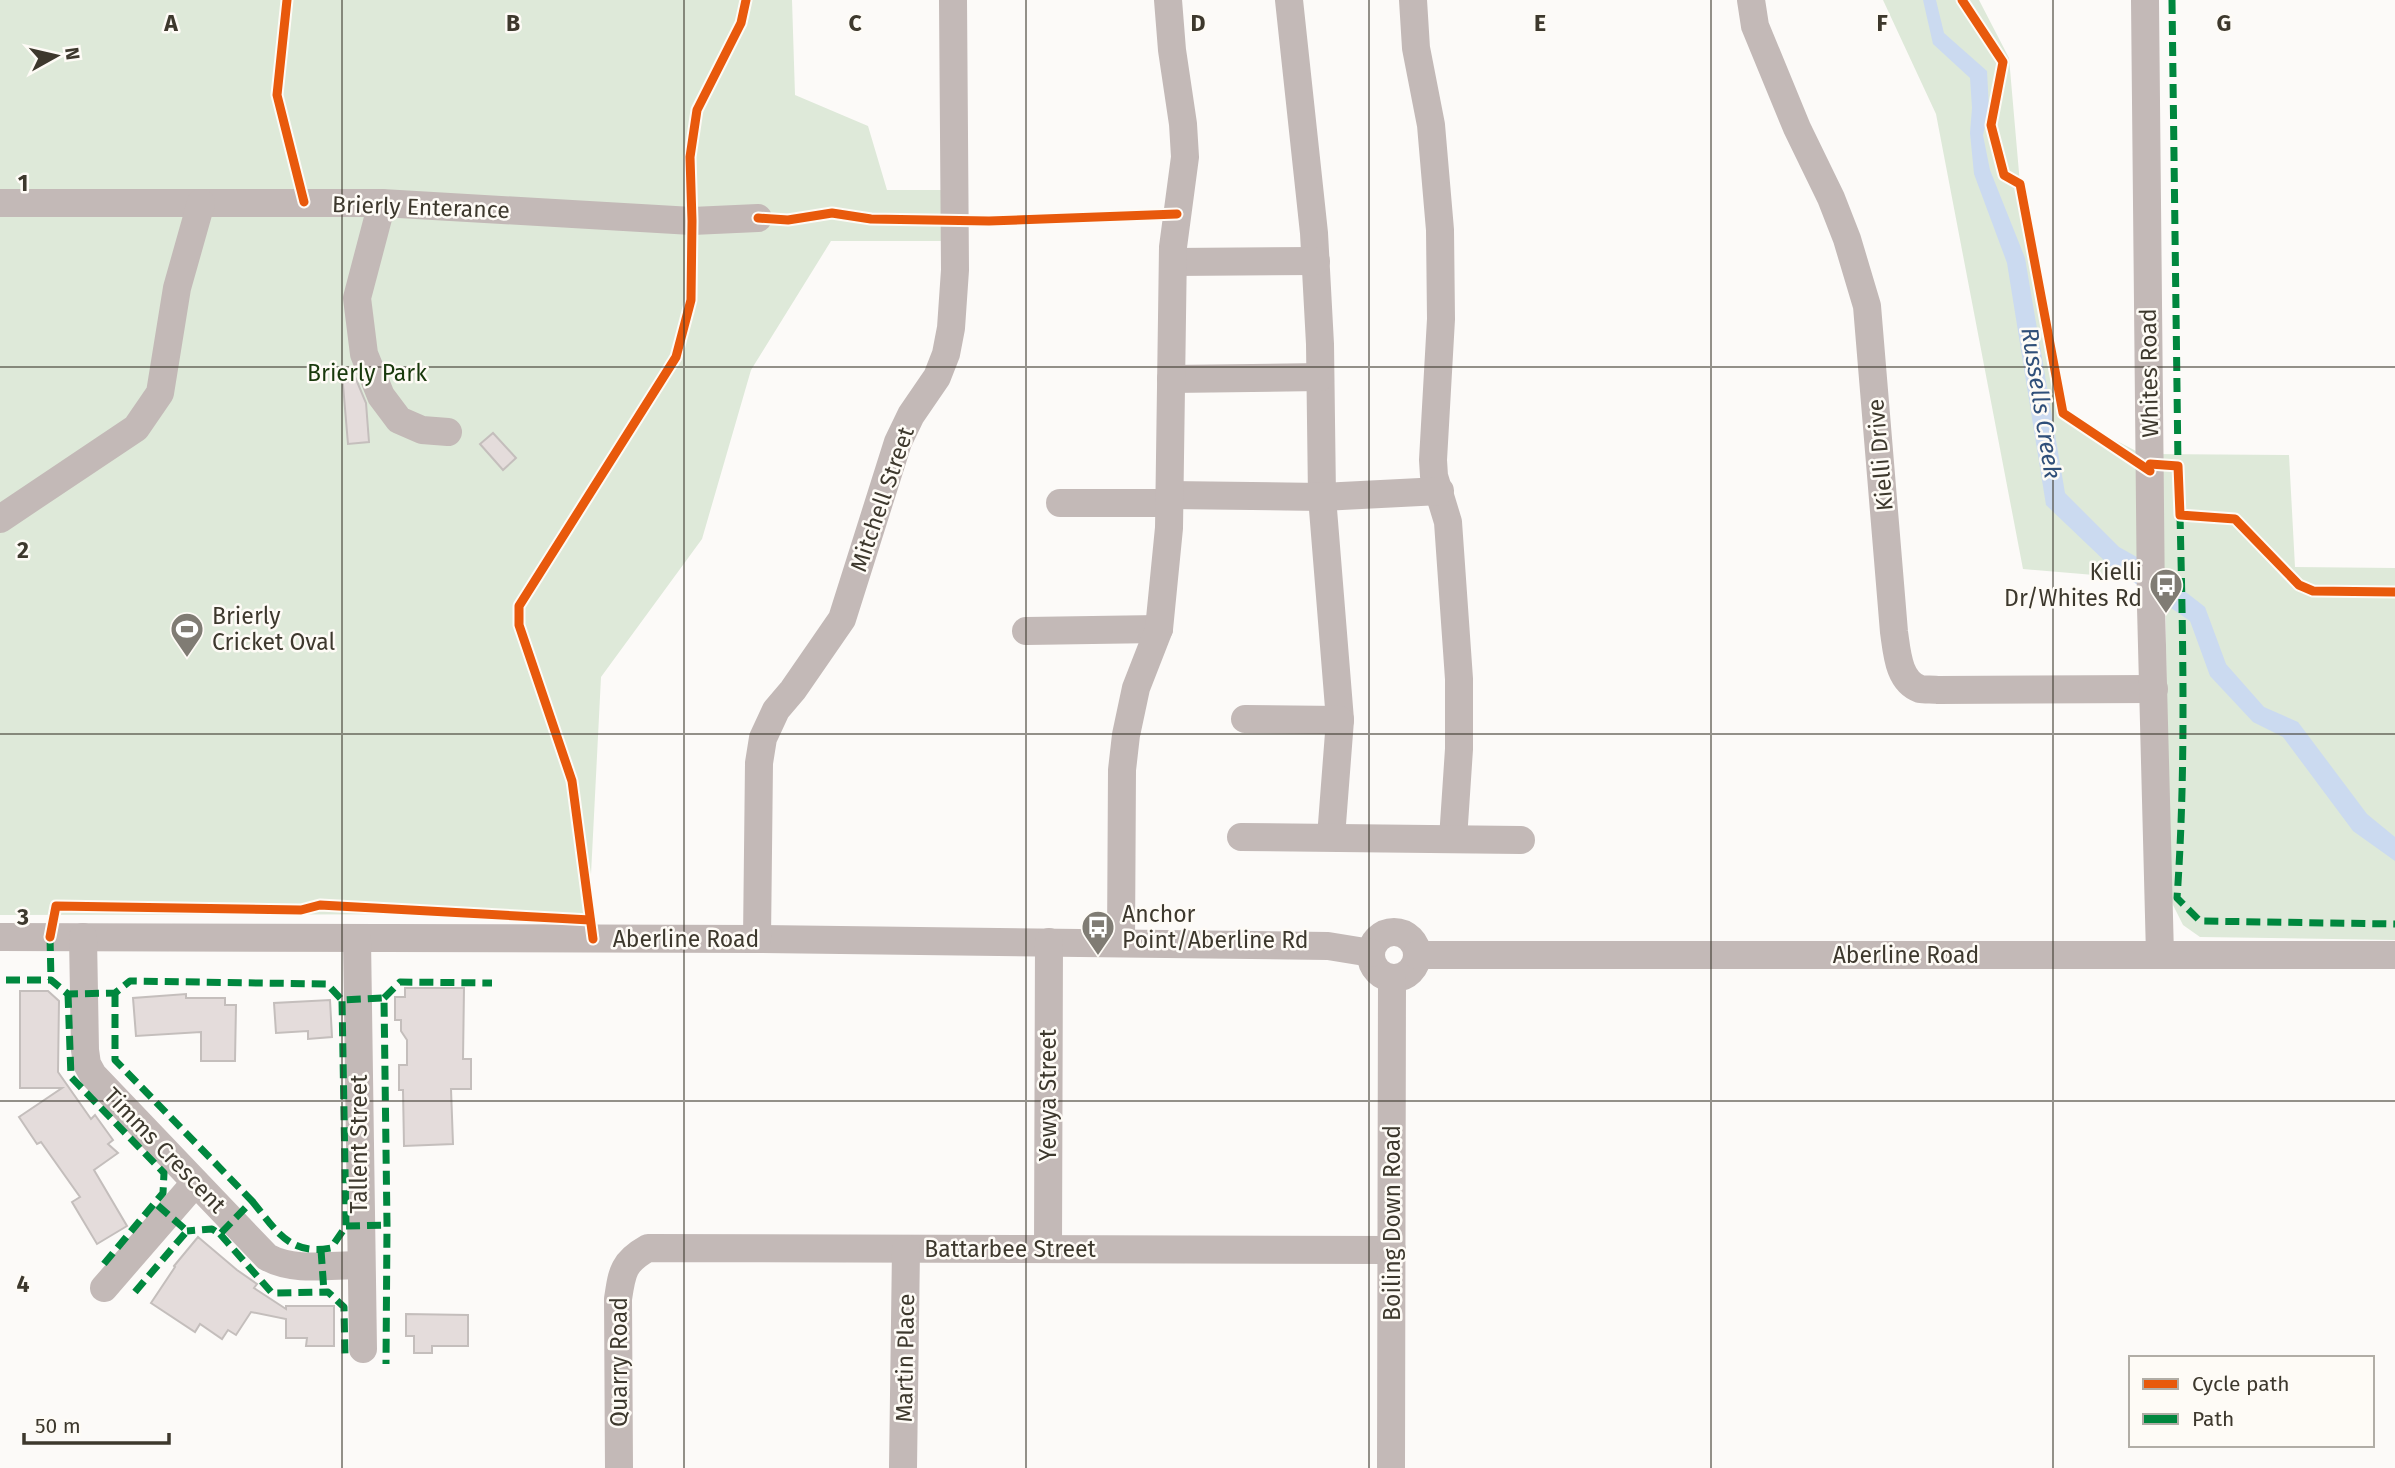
<svg xmlns="http://www.w3.org/2000/svg" width="2395" height="1468" viewBox="0 0 2395 1468" font-family="'Fira Sans',sans-serif">
	<rect width="100%" height="100%" fill="#fcfaf8"/>
	<g fill="#dee9d9">
		<path d="M0,0H792L795,95L868,126L887,190H954L955,241H831L751,370L702,539L601,677L589,914L0,915Z"/>
		<path d="M1883,0H1979L2009,58L2020,184L2063,413L2138,452L2150,454L2289,455L2295,567L2395,568V940L2200,937L2183,925L2170,899L2165,581L2023,569L1936,114Z"/>
	</g>
	<path fill="#cbdaf0" d="M1923,0H1936L1944,33L1987,71L1989,109L1983,135L1990,170L2025,258L2065,493L2119,547L2151,565L2205,607L2226,664L2264,707L2298,722L2367,814L2395,837V861L2353,831L2283,737L2253,722L2210,676L2190,621L2110,566L2046,505L2007,263L1974,174L1970,133L1972,108L1970,78L1933,44Z"/>
	<g fill="#e4dcdb" stroke="#c4bebc" stroke-width="2">
		<path d="M353,372L366,403L369,442L348,444L342,373Z"/>
		<path d="M493,433L516,458L503,470L480,444Z"/>
		<path d="M405,988H464L463,1059H471V1089H451L453,1144L404,1146L403,1090H399V1065H407V1040L401,1031V1020H395V997H405Z"/>
		<path d="M20,991H48L59,1001L58,1072L91,1119L95,1115L113,1140L108,1144L118,1153L94,1170L127,1226L97,1244L72,1202L80,1197L41,1142L37,1144L19,1117L62,1088H20Z"/>
		<path d="M186,994V998H225V1005H236L235,1061H201V1032L136,1036L133,998Z"/>
		<path d="M330,1000L332,1037L308,1039V1031L276,1033L274,1003Z"/>
		<path d="M198,1237L237,1270L257,1284L254,1288L286,1309V1306H334V1346H306L307,1338H286V1319L251,1312L236,1335L228,1330L222,1339L200,1324L195,1332L151,1303L175,1267L174,1266Z"/>
		<path d="M406,1314L468,1315V1346H432V1353H414V1336H406Z"/>
	</g>
	<g fill="none" stroke-linecap="round" stroke-linejoin="round">
		<g stroke="#c3b9b7" stroke-width="28">
			<path d="M1289,0L1314,233L1320,344L1322,497L1340,720L1331,837"/>
			<path d="M1413,0L1416,48L1431,125L1440,230L1441,319L1433,460L1434,476L1448,522L1459,679V749L1453,839"/>
			<path d="M1751,0L1755,26L1797,128L1831,198L1847,239L1867,306L1894,632C1897,652 1898,681 1920,689C1925,690 1933,689 1938,690L2154,689"/>
			<path d="M2145,0L2151,607L2160,955"/>
			<path d="M0,203H382L692,221L758,218"/>
			<path d="M382,203L357,298L364,354L381,396L399,420L422,430L448,432"/>
			<path d="M1173,262L1316,261"/>
			<path d="M1171,379L1320,377"/>
			<path d="M1169,495L1322,497L1440,491"/>
			<path d="M1060,503H1169"/>
			<path d="M0,519L136,428L160,393L177,288L201,203"/>
			<path d="M1026,631L1159,629"/>
			<path d="M1245,719L1340,720"/>
			<path d="M1241,837L1521,840"/>
			<circle cx="1394" cy="955" r="23"/>
			<path d="M0,937L757,939L1328,946L1371,953"/>
			<path d="M83,937L85,1050L87,1064L93,1075L267,1257C294,1272 330,1265 360,1265"/>
			<path d="M357,939L363,1349"/>
			<path d="M757,939L759,763L763,738L776,710L793,690L842,619L898,442L911,415L937,377L946,354L951,328L955,270L953,0"/>
			<path d="M1121,943L1122,770L1126,735L1136,688L1159,629L1169,528L1173,247L1185,157L1183,124L1172,50L1168,0"/>
			<path d="M1417,955H2395"/>
			<path d="M1048,1249L1049,942"/>
			<path d="M104,1288L195,1183"/>
			<path d="M619,1468L618,1299C622,1272 623,1262 648,1248L1392,1250"/>
			<path d="M903,1468L906,1249"/>
			<path d="M1391,1468L1392,979"/>
		</g>
		<g stroke="#00873e" stroke-width="7" stroke-dasharray="14 7" stroke-linecap="butt">
			<path d="M2172,0L2178,466"/>
			<path d="M2180,515C2183,643 2186,771 2177,898L2200,921L2395,924"/>
			<path d="M50,937L51,980"/>
			<path d="M6,980H51L68,994L115,993L130,981L327,984L342,1000L384,998L387,1225L386,1364"/>
			<path d="M115,993V1060L252,1201L220,1234L212,1229L187,1231"/>
			<path d="M68,994L71,1077L164,1173L163,1193L103,1265"/>
			<path d="M384,998L400,982L492,983"/>
			<path d="M252,1201C276,1230 289,1256 331,1248L346,1226L342,1000"/>
			<path d="M346,1226L387,1225"/>
			<path d="M220,1234L272,1293L328,1292L344,1307L345,1357"/>
			<path d="M321,1250L324,1292"/>
			<path d="M135,1292L187,1231L155,1203"/>
		</g>
		<defs>
			<g id="cycleway">
				<path d="M287,0L277,95L304,202"/>
				<path d="M1962,0L2003,62L1991,125L2004,175L2020,184L2063,413L2150,471"/>
				<path d="M758,218L788,220L832,213L871,219L989,221L1177,214"/>
				<path d="M2150,464L2178,466L2180,515L2235,519L2299,585L2313,591L2395,592"/>
				<path d="M50,937L56,906L301,910L320,905L590,920"/>
				<path d="M593,939L572,781L519,625V606L676,357L691,300L692,221L690,157L697,110L741,23L746,0"/>
			</g>
		</defs>
		<use href="#cycleway" stroke="#fefbf6" stroke-width="13"/>
		<use href="#cycleway" stroke="#e8590c" stroke-width="9"/>
	</g>
	<path fill="none" stroke="#3d382d" stroke-width="2" stroke-opacity="0.55" d="M342,0V1468M684,0V1468M1026,0V1468M1369,0V1468M1711,0V1468M2053,0V1468M0,367H2395M0,734H2395M0,1101H2395"/>
	<defs>
		<symbol id="bus-pin" viewBox="-11 -11 22 30"><path d="M0 17L-7.5 6A9.5 9.5 0 1 1 7.5 6Z" fill="#807c74" stroke="#fefbf6"/><path d="M-5-6H5V4H4V6H2V4H-2V6H-4V4H-5ZM-3.5-4V0h7V-4ZM-3.5 1.2v1.5H-2V1.2ZM2 1.2v1.5H3.5V1.2Z" fill="#fff"/></symbol>
		<symbol id="stadium-pin" viewBox="-11 -11 22 30"><path d="M0 17L-7.5 6A9.5 9.5 0 1 1 7.5 6Z" fill="#807c74" stroke="#fefbf6"/><path d="M0-5a6.5 5 0 1 0 0 10a6.5 5 0 1 0 0-10ZM-3.5-1.8h7v3.6h-7Z" fill="#fff"/></symbol>
	</defs>
	<g fill-rule="evenodd">
		<use href="#bus-pin" x="2147" y="566" width="38" height="52"/>
		<use href="#stadium-pin" x="168" y="610" width="38" height="52"/>
		<use href="#bus-pin" x="1079" y="908" width="38" height="52"/>
	</g>
	<g text-anchor="middle" dominant-baseline="central" stroke-width="5" stroke-linejoin="round" paint-order="stroke">
		<g font-size="23" fill="#3d382d" stroke="#fefbf6">
			<text transform="translate(421 207) rotate(2)">Brierly Enterance</text>
			<text transform="translate(2149 373) rotate(-91)">Whites Road</text>
			<text transform="translate(1880 455) rotate(-95)">Kielli Drive</text>
			<text transform="translate(882 499) rotate(-71)">Mitchell Street</text>
			<text x="686" y="939">Aberline Road</text>
			<text x="1906" y="955">Aberline Road</text>
			<text transform="translate(1048 1095) rotate(-90)">Yewya Street</text>
			<text transform="translate(359 1144) rotate(-90)">Tallent Street</text>
			<text transform="translate(165 1150) rotate(46)">Timms Crescent</text>
			<text transform="translate(1392 1223) rotate(-90)">Boiling Down Road</text>
			<text x="1010" y="1249">Battarbee Street</text>
			<text transform="translate(905 1358) rotate(-89)">Martin Place</text>
			<text transform="translate(619 1362) rotate(-90)">Quarry Road</text>
		</g>
		<g font-size="23" fill="#18390c" stroke="#fefbf6">
			<text x="367" y="373">Brierly Park</text>
		</g>
		<g font-size="23" fill="#3d382d" stroke="#fefbf6" text-anchor="start">
			<text x="2142" y="572" text-anchor="end">Kielli<tspan x="2142" dy="26">Dr/Whites Rd</tspan></text>
			<text x="212" y="616">Brierly<tspan x="212" dy="26">Cricket Oval</tspan></text>
			<text x="1122" y="914">Anchor<tspan x="1122" dy="26">Point/Aberline Rd</tspan></text>
		</g>
		<g font-size="24" font-style="italic" fill="#304f79" stroke="#fefbf6">
			<text transform="translate(2041 403) rotate(81)">Russells Creek</text>
		</g>
	</g>
	<g font-size="23" text-anchor="middle" font-weight="bold" fill="#3d382d" stroke="#fefbf6" stroke-width="5" stroke-linejoin="round" paint-order="stroke">
		<text x="171" y="31">A</text>
		<text x="513" y="31">B</text>
		<text x="855" y="31">C</text>
		<text x="1198" y="31">D</text>
		<text x="1540" y="31">E</text>
		<text x="1882" y="31">F</text>
		<text x="2224" y="31">G</text>
		<text x="23" y="191">1</text>
		<text x="23" y="558">2</text>
		<text x="23" y="925">3</text>
		<text x="23" y="1292">4</text>
	</g>
	<rect x="2129" y="1356" width="245" height="91" fill="#fefbf6" stroke="#b1ada6" stroke-width="2"/>
	<rect x="2143" y="1379" width="35" height="10" fill="#e8590c" stroke="#b1ada6" stroke-width="2"/>
	<text x="2192" y="1391" font-size="21" fill="#3d382d">Cycle path</text>
	<rect x="2143" y="1414" width="35" height="10" fill="#00873e" stroke="#b1ada6" stroke-width="2"/>
	<text x="2192" y="1426" font-size="21" fill="#3d382d">Path</text>
	<g transform="translate(56 56) rotate(82)" stroke="#fefbf6" stroke-width="5" paint-order="stroke">
	<path d="M0-5L12 26L0 18L-12 26Z" fill="#3d382d"/>
	<text y="-10" font-size="19" font-weight="bold" text-anchor="middle" fill="#3d382d">N</text>
	</g>
	<path d="M24 1433v10h145v-10" fill="none" stroke="#3d382d" stroke-width="3.5"/>
	<text x="35" y="1433" font-size="21" fill="#3d382d" stroke="#fefbf6" stroke-width="5" paint-order="stroke">50 m</text>
</svg>
